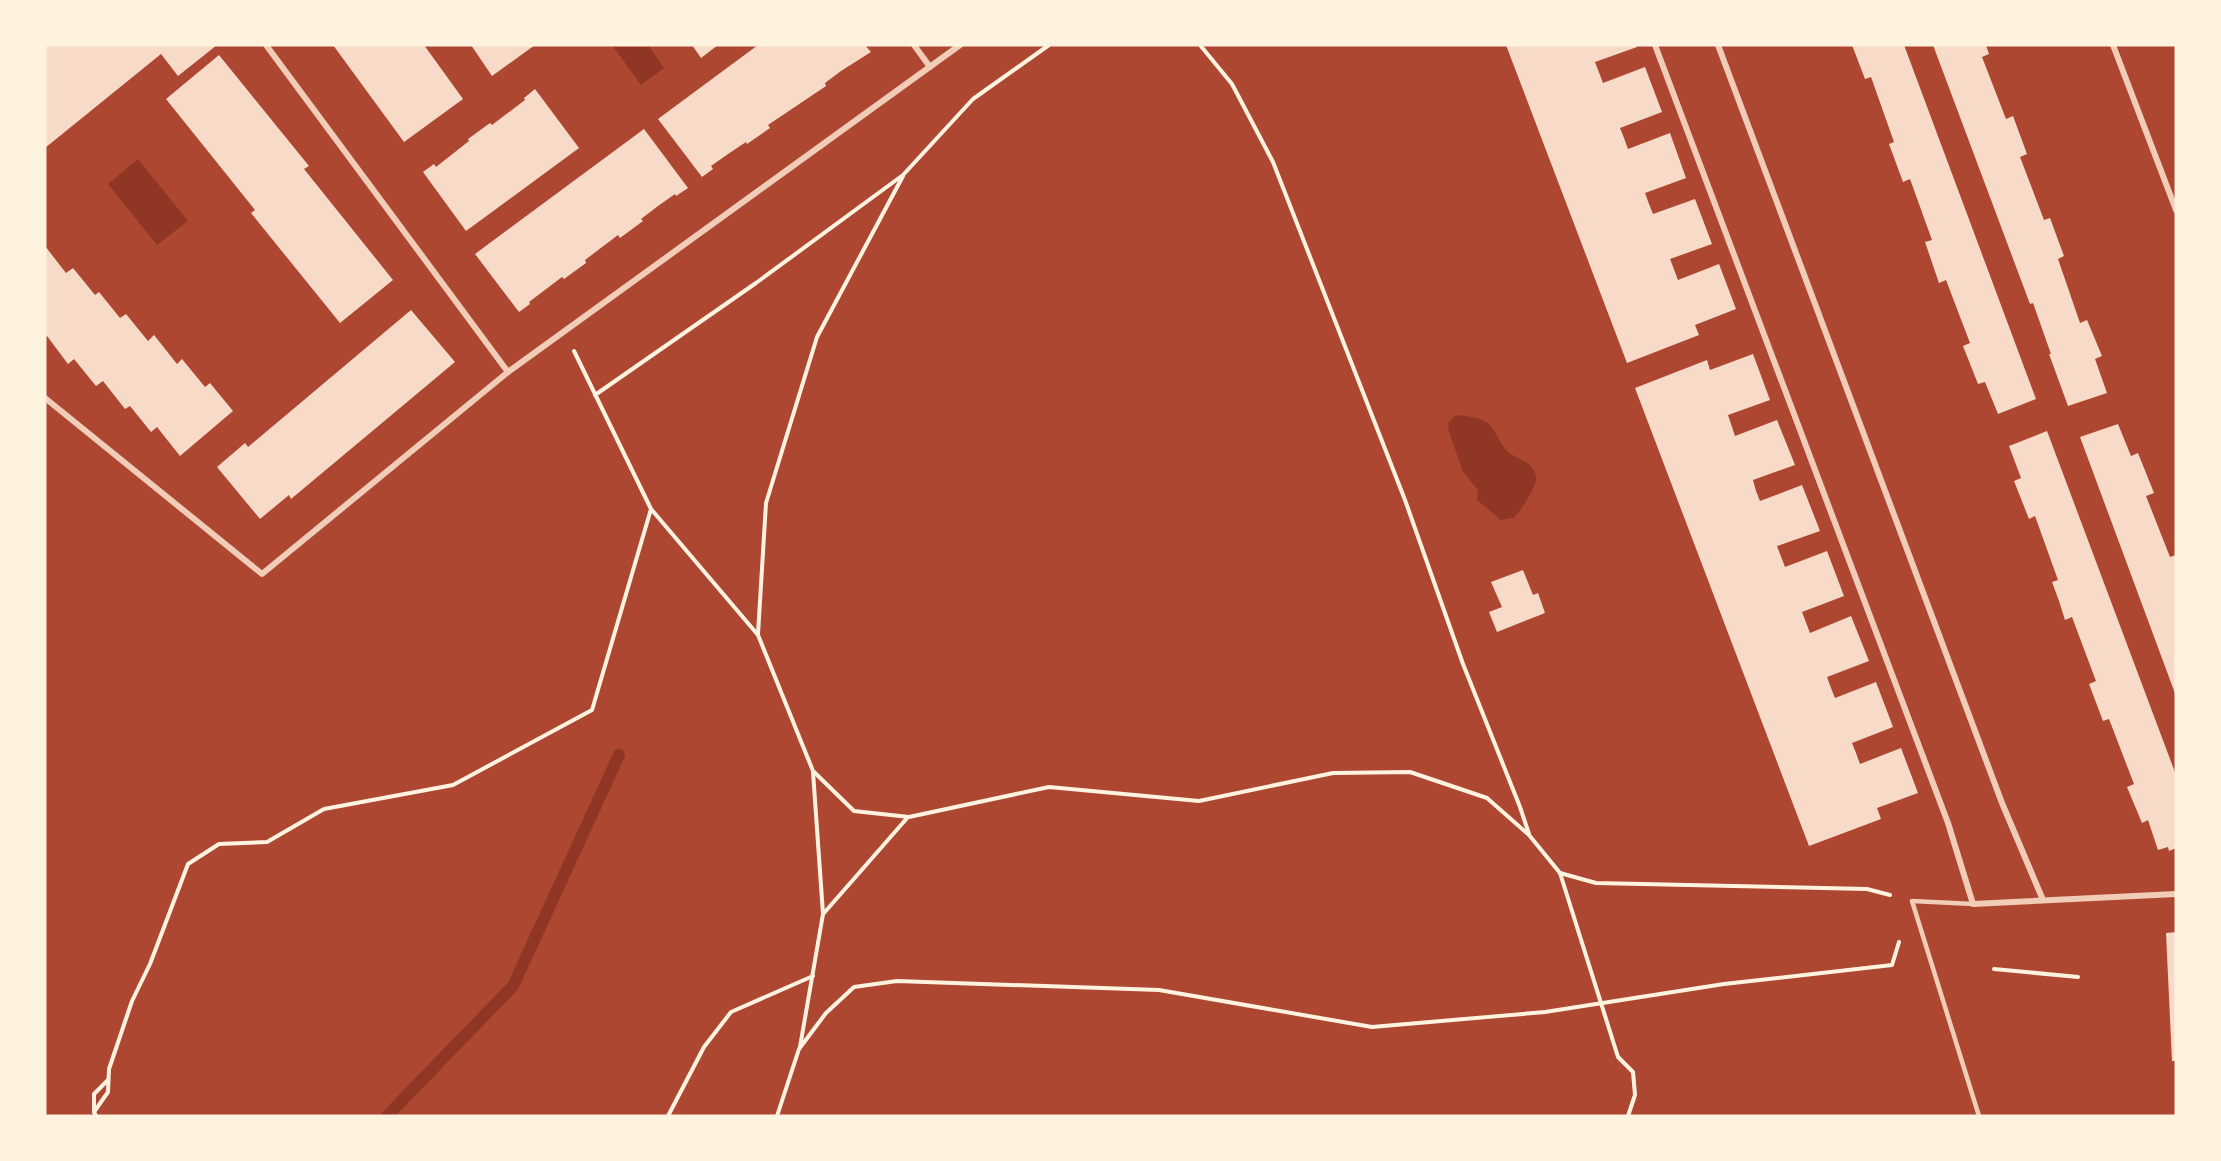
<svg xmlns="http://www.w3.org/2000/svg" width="2221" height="1161" viewBox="0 0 2221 1161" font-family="Mulish,sans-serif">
	<rect width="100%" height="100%" fill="#c8553d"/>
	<rect fill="#ae4732" x="45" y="45" width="2131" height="1071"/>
	<g fill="#8f3625">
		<path d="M612,45H648L664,68L641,85Z"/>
		<path d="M138,159L188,221L157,245L108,184Z"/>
		<path d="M1456,415C1467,416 1479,417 1488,423C1496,430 1499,442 1506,450C1516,460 1533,460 1536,477C1537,487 1520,511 1514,518L1501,520L1477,500L1478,490L1463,472L1448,429L1449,422Z"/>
	</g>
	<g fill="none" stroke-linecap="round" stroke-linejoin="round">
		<path stroke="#8f3625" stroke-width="12" d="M387,1116L513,986L619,755"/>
	</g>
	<g fill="#f7dbc8">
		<path d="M45,45H217L178,76L161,54L45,148Z"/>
		<path d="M333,45H424L463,99L404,142Z"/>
		<path d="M471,45H535L492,76Z"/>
		<path d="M692,45H718L701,58Z"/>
		<path d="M758,45H865L871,52L841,71L825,83L826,86L768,125L770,128L747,144L746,142L728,154L711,166L713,169L702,177L658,119Z"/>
		<path d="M1506,45H1637V47L1595,62L1603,83L1645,67L1662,112L1620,128L1624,138L1628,149L1670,133L1686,178L1645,193L1649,204L1653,214L1695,199L1712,244L1670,259L1678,280L1719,264L1736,309L1695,325L1699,335L1627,363Z"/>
		<path d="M1852,45H1904L2036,399L1998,414L1985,382L1978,384L1963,346L1970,343L1946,280L1939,283L1925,242L1932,240L1910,179L1903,182L1889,144L1894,142L1871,77L1865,79Z"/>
		<path d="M1933,45H1986L1989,54L1982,57L2006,119L2013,116L2027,154L2020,157L2044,220L2050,218L2064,256L2058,259L2080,323L2087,320L2102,356L2095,359L2107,393L2068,406L2049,354H2051L2033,303L2030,304Z"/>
		<path d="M219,55L309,166L304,169L393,280L340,323L251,213L255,210L166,99Z"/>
		<path d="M535,89L579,148L466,231L423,172L434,164L436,167L469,141L468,139L490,123L492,125L525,100L524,98Z"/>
		<path d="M644,129L688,188L676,196L675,194L658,206L641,219L643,221L620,238L618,235L585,260L586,263L564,279L562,277L529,302L530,304L519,312L475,254Z"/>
		<path d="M45,246L66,273L73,268L95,295L99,292L120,318L126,314L148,341L154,335L177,364L182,359L205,387L210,383L233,411L180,456L157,427L151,432L130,406L125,409L103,381L96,386L74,359L68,364L47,336L45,338Z"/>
		<path d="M411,310L455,362L291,499L289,495L260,519L217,467L245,443L248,447Z"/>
		<path d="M1753,354L1770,400L1728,415L1735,436L1777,420L1795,465L1753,480L1756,491L1760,501L1802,485L1820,531L1777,546L1785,567L1827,551L1844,596L1802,612L1810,633L1851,616L1869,661L1827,677L1831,688L1835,698L1876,682L1893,727L1852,743L1856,753L1860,764L1901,748L1918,793L1877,808L1881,819L1809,846L1635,388L1707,360L1710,370Z"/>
		<path d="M2118,424L2131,456L2138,453L2154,493L2146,496L2170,557L2176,555V696L2080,437Z"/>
		<path d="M2047,431L2176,775V848L2169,851L2168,847L2158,850L2148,820L2142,823L2127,787L2134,784L2109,719L2103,721L2089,684L2096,681L2072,617L2065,620L2059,601L2052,582L2058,580L2035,516L2029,519L2014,481L2021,478L2009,446Z"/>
		<path d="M1523,570L1533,595L1538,593L1545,613L1497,632L1489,612L1502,607L1491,582Z"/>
		<path d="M2176,932V1061H2172L2166,933Z"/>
	</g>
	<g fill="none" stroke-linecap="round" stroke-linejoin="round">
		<g stroke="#fff3e0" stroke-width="4">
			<path d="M1200,45L1232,84L1273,162L1405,500L1463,664L1520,807L1529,834"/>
			<path d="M574,351L651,509L758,635L813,771L854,811L909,817L1049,787L1199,801L1333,773L1410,772L1487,798L1529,835L1560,873L1596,883L1867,889L1890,895"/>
			<path d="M595,395L756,283L903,175L973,99L1049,45"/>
			<path d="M758,634L766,503L817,337L903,176"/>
			<path d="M1560,873L1618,1057L1633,1072L1635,1095L1628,1116"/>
			<path d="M824,913L908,817"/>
			<path d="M1994,969L2078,977"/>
			<path d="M800,1047L823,914L813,772"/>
			<path d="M94,1112V1094L108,1080"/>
			<path d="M96,1116L94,1112L108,1092L109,1069L132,1001L150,964L188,864L219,844L267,842L324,809L453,785L592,710L651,509"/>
			<path d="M668,1116L704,1047L731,1012L813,976"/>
			<path d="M777,1116L799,1049L826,1013L854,987L897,981L1159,990L1372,1027L1545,1012L1724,984L1892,965L1899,942"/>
		</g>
		<path stroke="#f1ccb7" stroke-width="4.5" d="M1973,904L1912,901L1979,1116"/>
		<g stroke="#f1ccb7" stroke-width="6">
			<path d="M266,45L508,372"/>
			<path d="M914,45L930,67"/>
			<path d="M1655,45L1948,823L1973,904L2176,894"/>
			<path d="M1718,45L2002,803L2043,900"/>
			<path d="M2113,45L2176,210"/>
			<path d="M45,398L262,574L508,372L960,45"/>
		</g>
	</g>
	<rect width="2221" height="1161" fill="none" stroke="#fff3e0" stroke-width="93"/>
</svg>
